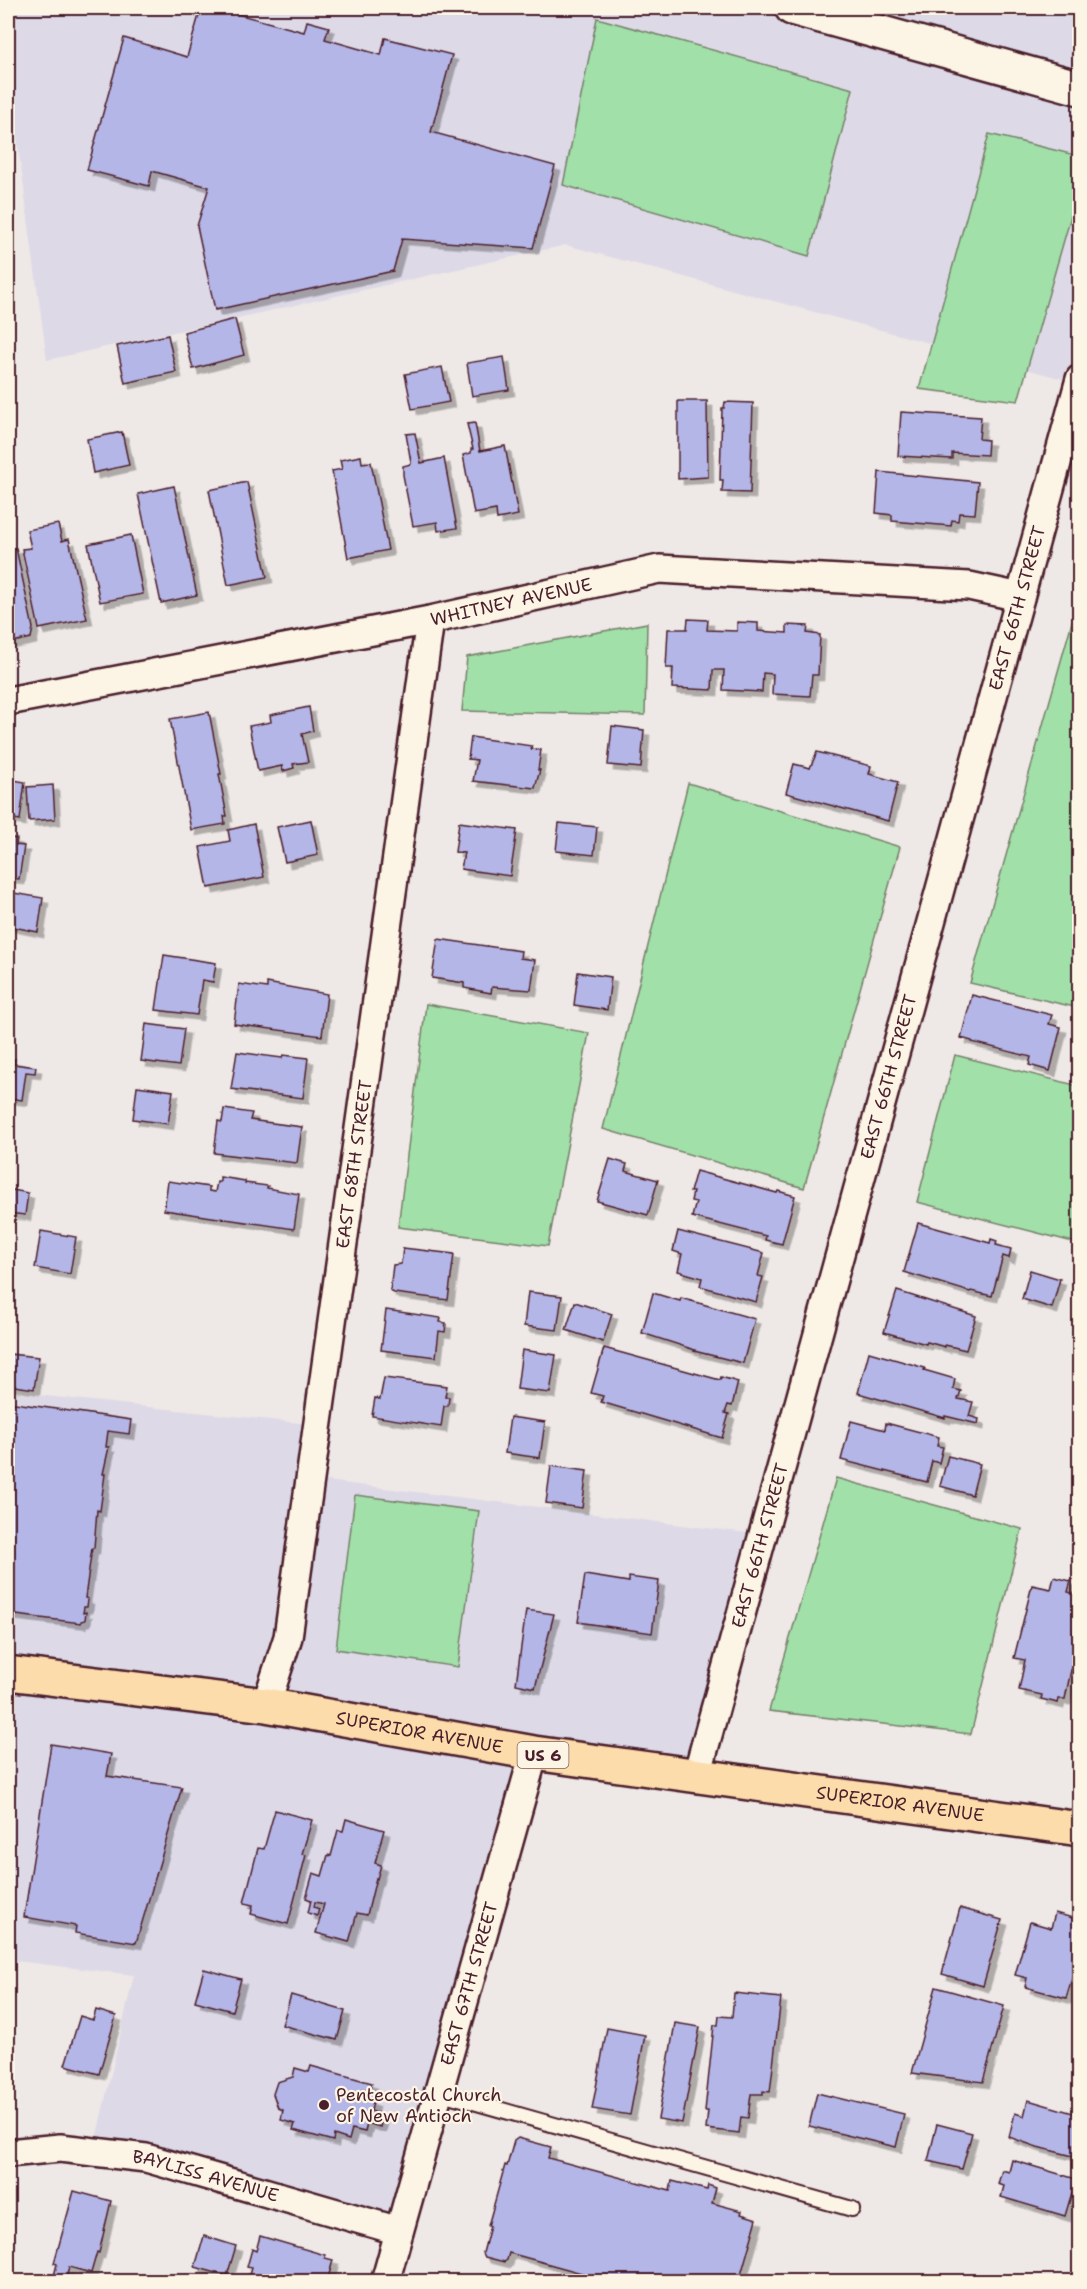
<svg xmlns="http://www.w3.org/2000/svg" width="1087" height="2289" viewBox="0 0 1087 2289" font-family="'Shantell Sans',sans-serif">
	<defs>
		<filter id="shadow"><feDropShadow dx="5.5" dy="5.5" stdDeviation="0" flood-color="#0004"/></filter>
	</defs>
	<rect width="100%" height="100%" fill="#eee8e6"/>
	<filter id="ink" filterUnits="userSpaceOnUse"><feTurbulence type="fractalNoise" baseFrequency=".0167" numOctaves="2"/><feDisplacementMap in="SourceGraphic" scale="12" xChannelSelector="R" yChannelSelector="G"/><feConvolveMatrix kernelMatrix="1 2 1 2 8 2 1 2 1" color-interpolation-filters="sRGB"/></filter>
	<g filter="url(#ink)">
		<g fill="#ddd9e7">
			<path d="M8,8H1079L1078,383L566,245L47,360L15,122L8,123Z"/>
			<path d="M8,1392L318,1425L310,1479L763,1535L697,1775L534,1754L399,2231L93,2152L134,1975L8,1960Z"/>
		</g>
		<g fill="#a1e0a9" stroke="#76806a" stroke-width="1.5">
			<path d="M597,18L853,89L809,256L563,185Z"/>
			<path d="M989,134L1079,156V188L1018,401L919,389Z"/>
			<path d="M1079,597L1080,1008H1079L970,983Z"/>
			<path d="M647,623L645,715L462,711L467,657Z"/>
			<path d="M688,783L900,847L804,1188L603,1129Z"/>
			<path d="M426,1004L589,1033L548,1246L398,1227Z"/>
			<path d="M955,1055L1079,1086L1080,1232L1077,1243L917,1202Z"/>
			<path d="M836,1478L1022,1529L971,1734L769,1711Z"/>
			<path d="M355,1495L479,1511L458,1667L336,1649Z"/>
		</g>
		<g fill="#b4b6e8" stroke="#4a1f2b" stroke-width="1.5" filter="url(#shadow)">
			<path d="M201,8H215L304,32L307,21L329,27L325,39L381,55L385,38L452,55L431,132L555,166L533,248L402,239L393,271L215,310L197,226L209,187L152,171L149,186L87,170L124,38L187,57Z"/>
			<path d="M235,319L244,355L193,369L184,332Z"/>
			<path d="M168,335L176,372L125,383L117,346Z"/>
			<path d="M504,357L509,390L472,396L467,363Z"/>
			<path d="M442,367L449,402L412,409L405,374Z"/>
			<path d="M678,401H707L708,477L678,479Z"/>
			<path d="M725,402L753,403L750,493L722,492L723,480H720L722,408H724Z"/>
			<path d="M901,412L981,417L979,439L988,440L987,455L952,453V459L898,456Z"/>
			<path d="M475,423L480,451L505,446L518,515L497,519L496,510L474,514L463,455L471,453V449H473L467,424Z"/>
			<path d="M122,432L129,465L93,473L87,439Z"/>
			<path d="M415,433L421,463L444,458L457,528L438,531L437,522L413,526L403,475V466L411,464V462L406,434Z"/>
			<path d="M361,456L362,463L371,462L388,550L348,558L332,471L342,469L340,460Z"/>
			<path d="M879,472L978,482L975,514L959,513L958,521L952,520L951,526L892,521V515L876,513Z"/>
			<path d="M247,482L267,577L228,585L209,490Z"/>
			<path d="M174,486L197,595L161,603L138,494Z"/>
			<path d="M58,524L62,541L69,539L87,619L39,629L22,549L31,548L27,530Z"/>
			<path d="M131,535L143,594L100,602L88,544Z"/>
			<path d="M16,548L33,628L31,638L8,643V549Z"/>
			<path d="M688,619L708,620L707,630L737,631V622L758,623V631L787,633V625L808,626L807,633L820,635L818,675H812L810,696L772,694L773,674L763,673L762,692L723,690L724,670H713L712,690L672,688L673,668H666L668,629H687Z"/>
			<path d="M309,707L313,731L302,734L308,762L293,764L294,768L283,771L282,766L258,771L249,726L271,722L270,715Z"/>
			<path d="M209,712L221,774H219L227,816H224L225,824L191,830L170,719Z"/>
			<path d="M612,726L644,730L641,768L608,765Z"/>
			<path d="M471,737L532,746L531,749L541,750L538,770H540L535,788L473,781L477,760L468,759Z"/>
			<path d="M817,752L871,766L869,774L898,782L888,821L786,793L794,764L810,768Z"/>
			<path d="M8,779L25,782L20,820L8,818Z"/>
			<path d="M53,785L55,819L29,821L27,787Z"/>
			<path d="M311,820L318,855L285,862L277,827Z"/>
			<path d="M459,822L517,830L510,876L461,869L464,853L455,852Z"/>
			<path d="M559,823L597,827L594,855L556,851Z"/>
			<path d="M254,824L264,877L208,888L200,847L230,841L228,830Z"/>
			<path d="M8,837L17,839L16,845L24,846L19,879L8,878Z"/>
			<path d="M8,892L43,898L38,932L8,926Z"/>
			<path d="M438,939L521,951L520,958L535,960L531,990L492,987L491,993L464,988V983L432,978Z"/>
			<path d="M164,955L216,963L213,982L202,980L197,1015L156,1010Z"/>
			<path d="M578,972L611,977L607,1010L574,1005Z"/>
			<path d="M267,983L327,994L322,1036L234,1024L239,984L267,988Z"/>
			<path d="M972,995L1052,1015L1049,1024L1061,1027L1050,1071L1029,1065L1031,1057L972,1042V1041L961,1038Z"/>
			<path d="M146,1024L184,1029L179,1066L141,1061Z"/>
			<path d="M237,1052L282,1058L283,1055L308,1058L303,1098L231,1089Z"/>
			<path d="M8,1059H15L14,1064L36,1067L35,1073L26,1072L22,1100L8,1098Z"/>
			<path d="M137,1086L173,1091L168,1124L133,1119Z"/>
			<path d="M224,1109L252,1113L250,1120L302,1127L297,1163L214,1153L218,1121L222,1122Z"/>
			<path d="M610,1159L627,1164L625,1171L658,1180L648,1215L597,1201Z"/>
			<path d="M696,1171L777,1193L778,1191L795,1196L782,1244L765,1240L766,1236L692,1217L696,1202L691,1201L693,1192H690Z"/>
			<path d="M220,1177L245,1181V1183L268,1186L267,1188L299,1194L294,1229L164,1210L168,1181L209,1187V1191L215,1192L217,1182H220Z"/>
			<path d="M8,1189L28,1193L25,1215L8,1213Z"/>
			<path d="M918,1223L990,1243L991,1239L997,1241L996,1245L1011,1249L1009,1258L1003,1256L992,1296L971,1291L970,1292L904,1272Z"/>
			<path d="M41,1231L76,1237L70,1274L35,1268Z"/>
			<path d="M678,1231L764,1253L758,1276L763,1277L756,1302L700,1286L702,1278L678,1271L682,1254L673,1251Z"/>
			<path d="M403,1248L454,1254L448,1300L394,1293L390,1291L393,1265L401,1264Z"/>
			<path d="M1030,1270L1060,1279L1052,1308L1022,1299Z"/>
			<path d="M897,1291L976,1316L966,1350L945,1345V1347L927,1342L926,1344L884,1332Z"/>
			<path d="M528,1292L562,1296L557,1330L524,1326Z"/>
			<path d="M653,1293L680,1301L681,1298L755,1319L743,1363L694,1351L695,1350L642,1333Z"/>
			<path d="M575,1302L612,1314L603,1342L566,1330Z"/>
			<path d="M386,1310L441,1318L440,1322L446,1323L445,1332L439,1331L436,1357L381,1350Z"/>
			<path d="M604,1348L720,1380L721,1377L738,1382L732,1406L728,1405L725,1413L729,1414L722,1438L601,1402L603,1396L591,1393Z"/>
			<path d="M8,1349L10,1350L9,1354L39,1357L34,1389L8,1385Z"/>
			<path d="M522,1350L556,1355L550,1393L517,1389Z"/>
			<path d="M869,1352L925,1368L924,1370L955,1379L953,1389L961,1391L958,1399L973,1402L969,1416L979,1419L978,1424L945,1416V1418L858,1393Z"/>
			<path d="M384,1378L447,1386L445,1397H449L448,1406H444L441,1427L372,1416L375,1398L380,1399Z"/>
			<path d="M8,1402L131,1420L129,1434L108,1431L106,1447H109L103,1474H105L100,1511L97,1510L94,1548H92L85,1598L88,1599L87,1607H84L83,1613L86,1612L85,1620L81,1621V1623L8,1614Z"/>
			<path d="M510,1417L545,1422L540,1458L505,1453Z"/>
			<path d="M851,1421L885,1430L886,1423L939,1437L937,1446L943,1447L939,1463L932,1461L927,1482L841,1460Z"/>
			<path d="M948,1456L980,1464L972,1495L940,1486Z"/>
			<path d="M551,1466L587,1471L582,1508L546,1503Z"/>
			<path d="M585,1575L629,1582V1577L659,1581L652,1633L578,1622Z"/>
			<path d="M1054,1577L1071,1581L1068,1592L1076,1594L1074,1600L1080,1601L1073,1634L1080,1639V1661L1079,1664L1071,1670L1065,1699H1059L1058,1703L1041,1699L1042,1695L1019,1690L1025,1660L1014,1658L1032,1585L1051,1589Z"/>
			<path d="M526,1610L554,1614L535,1688L516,1684Z"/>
			<path d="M51,1744L111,1754L107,1776L182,1787L136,1943L75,1933L76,1926L24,1917Z"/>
			<path d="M275,1810L312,1820L302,1854L306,1855L288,1924L251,1914L253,1905L244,1903L258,1848L264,1849Z"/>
			<path d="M346,1819L384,1830L375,1863L381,1865L377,1879L376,1878L367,1915L357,1913L349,1942L316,1933L324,1904L315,1902L314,1907L319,1909L317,1916L308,1913L311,1900L306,1898L313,1873L322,1876L328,1855L331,1856L338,1830L343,1831Z"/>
			<path d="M960,1908L1002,1920L983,1986L942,1974Z"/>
			<path d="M1055,1913L1080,1920V1952L1066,1998L1025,1987L1027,1978L1015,1975L1030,1922L1051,1928Z"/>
			<path d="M204,1969L241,1979L232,2011L195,2001Z"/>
			<path d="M936,1987L1004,2006L983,2082L912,2073Z"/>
			<path d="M734,1993L781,1998L770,2092L763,2091V2094H751L748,2118L741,2117L739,2133L706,2129L708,2111H705L714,2025H718L719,2016L732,2017Z"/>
			<path d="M291,1995L345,2011L337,2040L282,2025Z"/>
			<path d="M96,2010L116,2016L99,2074L65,2065L80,2016L93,2020Z"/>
			<path d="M675,2023L700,2027L682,2123L658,2119Z"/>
			<path d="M607,2028L645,2035L630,2115L592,2109Z"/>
			<path d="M311,2066L372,2083L369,2092L362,2090L361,2098L373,2102L371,2111L383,2115L380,2127L367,2123L365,2132L352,2129L349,2140L334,2135L333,2141L293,2130L295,2124L281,2120L283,2110L278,2108L273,2094L277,2082L293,2077L295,2068L309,2072Z"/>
			<path d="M817,2093L904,2114L896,2147L809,2126Z"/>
			<path d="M1028,2100L1080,2115V2149L1077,2157L1037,2147L1009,2137L1015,2113L1024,2116Z"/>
			<path d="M937,2124L972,2133L962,2169L928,2161Z"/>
			<path d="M518,2138L551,2147L548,2158L670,2191L672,2181L707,2190L708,2185L716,2188L712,2203L742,2211L741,2214L757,2219L739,2282H614L509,2253L507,2260L504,2262L485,2257L483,2253L490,2226H488L505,2165L507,2166L514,2141Z"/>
			<path d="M1012,2160L1076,2179L1065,2216L1001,2197L1004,2186L998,2184L1002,2170L1009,2172Z"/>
			<path d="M74,2191L111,2201L99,2253L97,2252L91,2273L69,2267L66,2279L54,2276L57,2264L54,2263Z"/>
			<path d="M204,2236L236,2246L227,2276L195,2267Z"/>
			<path d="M260,2236L325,2255V2258L333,2260L327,2282H247L251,2268L247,2267L252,2249L256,2251Z"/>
		</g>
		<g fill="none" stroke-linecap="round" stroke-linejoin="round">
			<defs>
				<path id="service" d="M438,2092L852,2209"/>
				<g id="minor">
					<path id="s1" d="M8,701L430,620L659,569L969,586L1020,597"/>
					<path id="s2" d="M266,1705L288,1637L430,620"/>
					<path id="s3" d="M697,1775L1080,379"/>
					<path id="s4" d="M8,2153L60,2148L146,2158L399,2231"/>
					<path id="s5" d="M385,2282L534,1753"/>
				</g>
				<path id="tertiary" d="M792,8L1080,88"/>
				<g id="primary">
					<path id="s6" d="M8,1673L266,1705L534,1753L1080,1829"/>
				</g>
			</defs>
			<use href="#service" stroke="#4a1f2b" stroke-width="18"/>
			<use href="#minor" stroke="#4a1f2b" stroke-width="32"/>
			<use href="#tertiary" stroke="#4a1f2b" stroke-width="38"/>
			<use href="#primary" stroke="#4a1f2b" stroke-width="38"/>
			<use href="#service" stroke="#fcf5e5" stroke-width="14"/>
			<use href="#minor" stroke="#fcf5e5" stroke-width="27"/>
			<use href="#tertiary" stroke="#fcf5e5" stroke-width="33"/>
			<use href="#primary" stroke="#fddcac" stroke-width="33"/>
		</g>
	</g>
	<circle fill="#4a1f2b" stroke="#fcf5e5" stroke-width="2" cx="324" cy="2105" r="6"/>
	<g text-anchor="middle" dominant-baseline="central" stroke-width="4.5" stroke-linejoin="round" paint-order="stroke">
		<rect fill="#fcf5e5" stroke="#7f5f63" stroke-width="1.5" x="517.5" y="1742" width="51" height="26" rx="4.5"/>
		<g font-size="16" font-weight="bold" fill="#4a1f2b">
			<text x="543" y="1755">US 6</text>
		</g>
		<g font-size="18" fill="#4a1f2b" stroke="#fcf5e5">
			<text stroke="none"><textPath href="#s1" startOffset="513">WHITNEY AVENUE</textPath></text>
			<text stroke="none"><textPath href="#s3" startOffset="1210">EAST 66TH STREET</textPath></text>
			<text stroke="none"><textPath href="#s3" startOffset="724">EAST 66TH STREET</textPath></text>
			<text stroke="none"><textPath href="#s2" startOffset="549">EAST 68TH STREET</textPath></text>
			<text stroke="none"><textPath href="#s3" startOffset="238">EAST 66TH STREET</textPath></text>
			<text stroke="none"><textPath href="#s6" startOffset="416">SUPERIOR AVENUE</textPath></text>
			<text stroke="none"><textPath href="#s6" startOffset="902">SUPERIOR AVENUE</textPath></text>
			<text stroke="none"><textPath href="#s5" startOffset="310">EAST 67TH STREET</textPath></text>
			<text stroke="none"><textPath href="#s4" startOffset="201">BAYLISS AVENUE</textPath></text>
		</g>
		<g font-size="18" fill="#4a1f2b" stroke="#fcf5e5" text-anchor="start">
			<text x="336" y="2095">Pentecostal Church<tspan x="336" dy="21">of New Antioch</tspan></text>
		</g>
	</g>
	<rect width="1087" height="2289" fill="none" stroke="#fcf5e5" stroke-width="30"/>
	<rect x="15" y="15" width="1057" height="2259" fill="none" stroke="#4a1f2b" stroke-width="2" filter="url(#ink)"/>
</svg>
